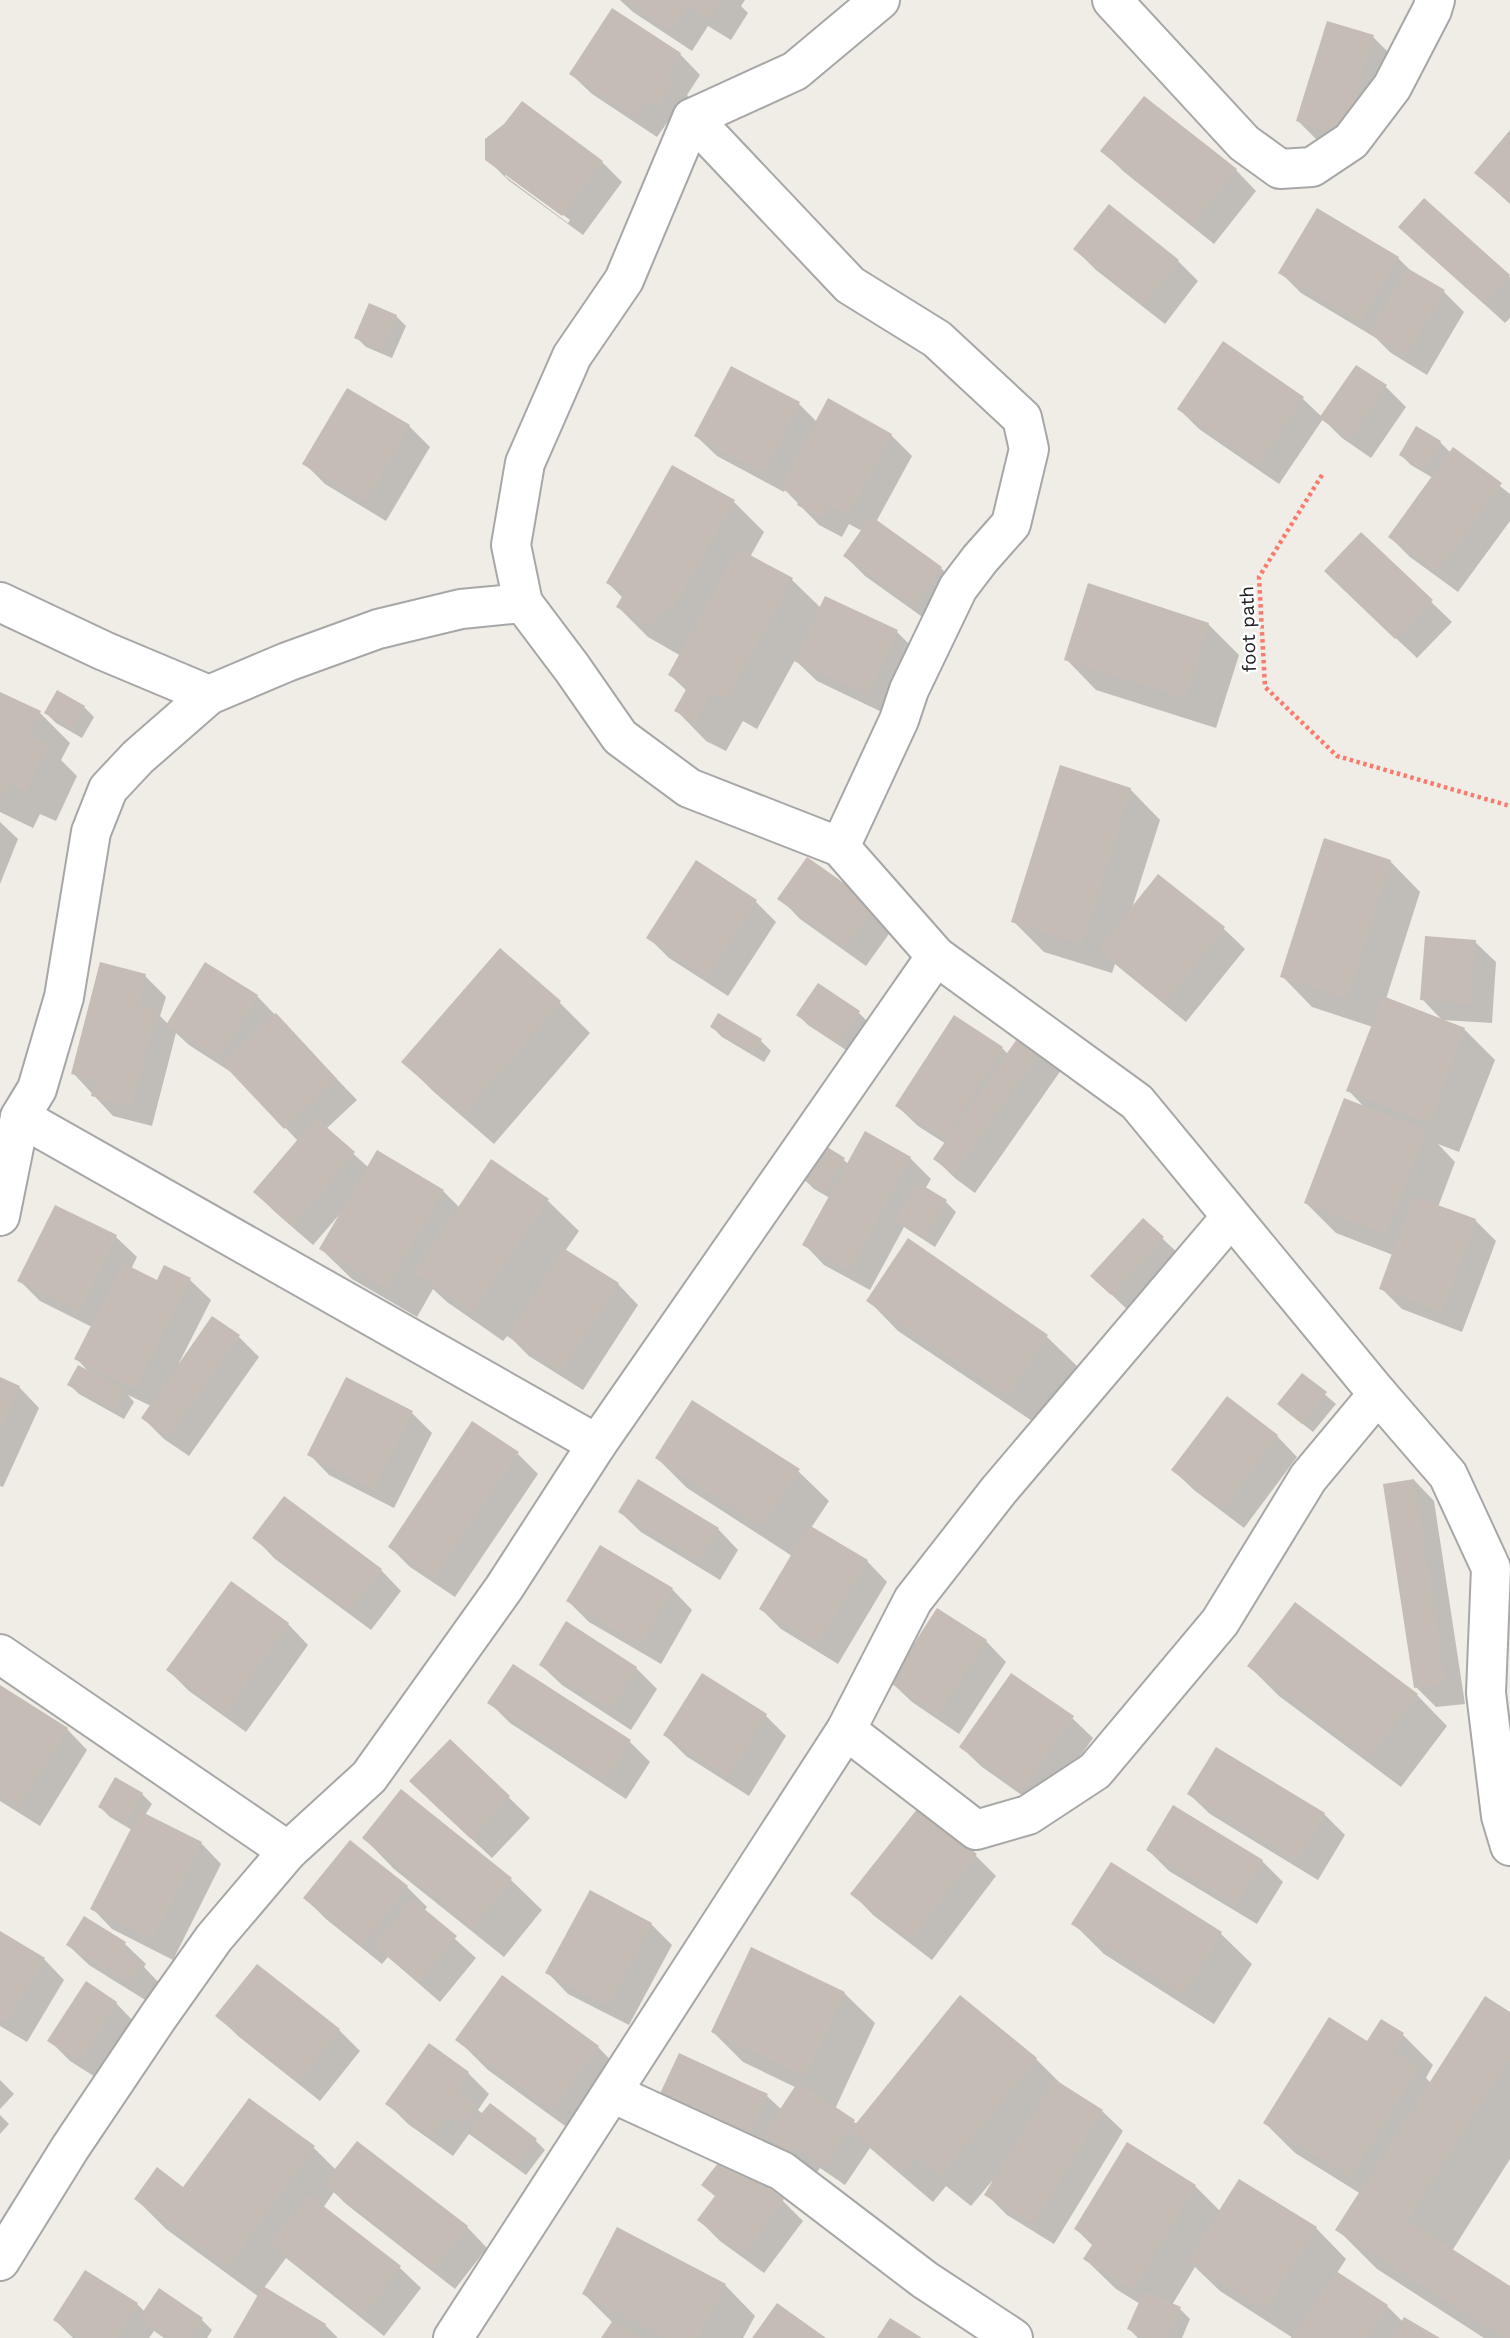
<svg xmlns="http://www.w3.org/2000/svg" width="1510" height="2338" viewBox="0 0 1510 2338" font-family="'Work Sans',sans-serif">
	<rect width="100%" height="100%" fill="#f0ede6"/>
	<g fill="#0003" fill-rule="evenodd">
		<path d="M620,0H745L741,6L748,13L731,40L708,26L692,51L633,12Z"/>
		<path d="M1373,37L1394,58L1362,156L1318,141L1298,121Z"/>
		<path d="M680,54L700,75L687,95L693,102L678,125L669,120L657,137L592,94L571,74Z"/>
		<path d="M1510,132V204L1476,173Z"/>
		<path d="M1103,151L1236,170L1256,191L1214,244L1123,171Z"/>
		<path d="M487,159L602,162L622,182L583,235L508,180ZM505,172L570,220L568,223L505,176Z"/>
		<path d="M1424,201L1510,277V318L1505,323L1400,227Z"/>
		<path d="M1075,249L1178,261L1198,281L1165,324L1096,270Z"/>
		<path d="M1398,258L1413,273L1444,292L1464,312L1427,375L1391,353L1376,338L1301,293L1280,272Z"/>
		<path d="M396,316L406,326L392,358L366,347L356,337Z"/>
		<path d="M732,368L799,404L817,422L891,435L912,456L876,522L941,568L961,589L935,626L865,576L845,556L862,531L849,524L842,537L819,525L785,490L784,492L717,456L696,436Z"/>
		<path d="M1386,387L1406,407L1371,458L1342,438L1323,419L1279,484L1199,429L1179,409L1303,399L1322,417Z"/>
		<path d="M347,390L409,426L430,447L386,521L325,484L304,463Z"/>
		<path d="M1440,442L1451,453L1453,449L1510,494V521L1458,592L1410,557L1390,537L1433,478L1411,465L1401,455Z"/>
		<path d="M734,502L764,532L750,557L792,580L821,608L897,632L917,652L888,715L817,681L795,660L757,729L743,721L726,751L706,741L676,710L687,691L670,675L681,656L648,637L618,607L623,598L608,583Z"/>
		<path d="M1361,534L1452,622L1417,658L1347,592Z"/>
		<path d="M1208,624L1239,655L1216,728L1096,690L1066,659Z"/>
		<path d="M0,694L40,713L70,743L61,760L77,776L56,821L40,814L33,828L0,812Z"/>
		<path d="M84,707L94,717L82,738L56,723L46,713Z"/>
		<path d="M1130,789L1160,820L1132,908L1159,876L1224,929L1245,949L1186,1022L1115,964L1112,973L1044,952L1013,921Z"/>
		<path d="M0,822L18,839L0,884Z"/>
		<path d="M808,859L894,927L866,966L800,919L780,898Z"/>
		<path d="M1390,861L1420,892L1386,999L1464,1029L1495,1060L1459,1152L1438,1144L1455,1162L1438,1207L1475,1220L1496,1241L1462,1332L1402,1309L1381,1288L1393,1255L1336,1233L1306,1203L1366,1109L1349,1091L1373,1027L1312,1007L1282,976Z"/>
		<path d="M756,902L776,922L728,996L669,958L648,937Z"/>
		<path d="M1475,942L1496,962L1492,1023L1442,1020L1422,999Z"/>
		<path d="M500,951L560,1003L590,1033L494,1144L434,1092L404,1062Z"/>
		<path d="M145,976L166,997L160,1016L168,1024L257,996L357,1100L326,1129L369,1168L443,1191L460,1208L492,1162L548,1201L579,1231L565,1251L618,1284L638,1305L583,1390L529,1356L508,1335L503,1341L447,1302L433,1289L417,1317L352,1279L321,1249L340,1216L339,1215L313,1245L275,1212L255,1192L298,1141L234,1074L189,1045L176,1033L152,1126L113,1116L73,1073Z"/>
		<path d="M818,985L859,1013L869,1023L849,1052L808,1025L798,1015Z"/>
		<path d="M712,1027L761,1041L771,1051L764,1062L722,1037Z"/>
		<path d="M1025,1032L1064,1066L975,1193L956,1179L935,1159L946,1144L918,1126L897,1106L1002,1048L1009,1055Z"/>
		<path d="M866,1133L910,1158L931,1179L925,1189L946,1202L956,1212L935,1247L904,1227L870,1290L824,1265L804,1244L830,1198L814,1189L804,1179L844,1160L848,1164Z"/>
		<path d="M1143,1220L1184,1259L1133,1315L1092,1276Z"/>
		<path d="M116,1237L137,1257L131,1269L157,1283L165,1267L190,1280L211,1300L179,1363L181,1365L239,1337L259,1357L189,1456L164,1439L143,1418L151,1406L128,1395L134,1402L124,1419L79,1394L69,1384L89,1372L76,1358L92,1327L40,1301L19,1280Z"/>
		<path d="M909,1240L1047,1337L1078,1367L1038,1425L898,1331L868,1300Z"/>
		<path d="M1302,1375L1336,1404L1313,1432L1290,1414Z"/>
		<path d="M0,1379L19,1387L39,1408L3,1487L0,1486Z"/>
		<path d="M412,1413L432,1433L394,1508L329,1475L309,1454Z"/>
		<path d="M1277,1436L1297,1457L1244,1528L1194,1490L1173,1470Z"/>
		<path d="M518,1454L538,1474L455,1597L410,1567L390,1547Z"/>
		<path d="M657,1458L798,1471L829,1501L811,1528L867,1561L887,1582L838,1664L781,1629L761,1609L792,1556L687,1488Z"/>
		<path d="M1414,1480L1434,1501L1465,1704L1436,1707L1416,1687Z"/>
		<path d="M620,1512L718,1529L738,1550L720,1580L641,1532Z"/>
		<path d="M255,1538L381,1570L401,1591L371,1630L275,1559Z"/>
		<path d="M672,1589L692,1610L661,1664L589,1622L568,1601Z"/>
		<path d="M288,1624L308,1645L246,1732L189,1691L168,1670Z"/>
		<path d="M986,1641L1006,1662L959,1734L912,1702L891,1682Z"/>
		<path d="M541,1665L636,1668L657,1689L631,1730L562,1685Z"/>
		<path d="M1249,1666L1417,1695L1447,1726L1401,1787L1279,1696Z"/>
		<path d="M0,1687L67,1729L87,1750L40,1826L0,1801Z"/>
		<path d="M490,1703L630,1742L650,1762L626,1799L510,1723Z"/>
		<path d="M766,1716L786,1736L749,1796L686,1756L665,1735Z"/>
		<path d="M1072,1718L1093,1738L1043,1810L982,1767L961,1747Z"/>
		<path d="M450,1741L530,1818L492,1858L432,1802Z"/>
		<path d="M402,1791L511,1880L542,1910L504,1957L394,1869L364,1838Z"/>
		<path d="M142,1794L152,1804L145,1815L201,1843L221,1864L173,1960L112,1929L92,1908L132,1830L110,1817L100,1807Z"/>
		<path d="M1189,1794L1324,1814L1345,1835L1318,1880L1210,1814Z"/>
		<path d="M1174,1808L1262,1861L1283,1882L1257,1924L1169,1871L1148,1850Z"/>
		<path d="M975,1855L996,1876L932,1960L873,1915L853,1894Z"/>
		<path d="M1111,1864L1221,1934L1252,1964L1214,2024L1104,1954L1074,1924Z"/>
		<path d="M407,1887L427,1907L424,1911L476,1958L440,2002L388,1957L382,1964L326,1919L305,1898Z"/>
		<path d="M591,1892L651,1924L672,1945L629,2025L568,1994L548,1973Z"/>
		<path d="M84,1918L125,1944L146,1964L144,1967L161,1985L150,2003L89,1965L68,1945Z"/>
		<path d="M0,1933L44,1959L64,1980L27,2042L0,2026Z"/>
		<path d="M257,1966L339,2030L360,2051L320,2101L238,2036L218,2016Z"/>
		<path d="M844,1993L875,2023L835,2109L857,2124L1036,2059L1064,2087L1102,2111L1123,2131L1054,2244L1007,2215L986,2194L994,2182L992,2181L971,2206L946,2186L933,2202L870,2148L845,2185L820,2168L815,2175L786,2156L774,2144L767,2160L680,2055L767,2096L782,2110L797,2088L743,2062L713,2032Z"/>
		<path d="M116,2003L136,2024L100,2080L70,2061L49,2040Z"/>
		<path d="M1510,2014V2159L1452,2251L1510,2288V2338H1484L1377,2269L1338,2230L1361,2194L1295,2153L1265,2123L1368,2044L1381,2021L1403,2035L1433,2065L1426,2078L1431,2083Z"/>
		<path d="M457,2039L598,2047L628,2078L583,2139L488,2070Z"/>
		<path d="M429,2046L468,2073L489,2094L478,2110L483,2114L536,2141L545,2150L526,2175L469,2134L453,2156L408,2124L388,2104Z"/>
		<path d="M0,2080L14,2094L0,2109Z"/>
		<path d="M249,2100L314,2148L336,2170L467,2227L487,2248L455,2289L346,2204L334,2192L323,2208L400,2268L421,2288L384,2336L286,2258L264,2288L325,2325L338,2338H235L259,2297L166,2229L136,2199L184,2189Z"/>
		<path d="M0,2115L9,2124L0,2134Z"/>
		<path d="M725,2157L783,2201L803,2221L764,2273L720,2241L699,2220L716,2197L703,2185Z"/>
		<path d="M1195,2186L1221,2212L1316,2228L1346,2259L1337,2273L1387,2306L1403,2322L1437,2338H1293L1220,2291L1195,2267L1172,2305L1180,2309L1190,2319L1182,2338H1138L1129,2329L1140,2304L1116,2289L1085,2259L1093,2246L1076,2229Z"/>
		<path d="M725,2285L755,2316L743,2338H603L613,2323L584,2294Z"/>
		<path d="M160,2291L202,2320L212,2330L207,2338H164L154,2331L149,2338H73L55,2320L137,2304L145,2312Z"/>
	</g>
	<g fill="#c5bcb5">
		<path d="M623,0H723L710,21L687,6L671,31Z"/>
		<path d="M612,8L681,53L666,75L674,80L657,106L647,100L636,118L569,74Z"/>
		<path d="M1327,21L1374,35L1342,137L1296,121Z"/>
		<path d="M1144,96L1237,169L1192,225L1100,151Z"/>
		<path d="M522,101L603,161L562,216L485,160V139L504,124Z"/>
		<path d="M1510,130V202L1474,173Z"/>
		<path d="M1424,198L1510,275L1484,304L1398,227Z"/>
		<path d="M1109,204L1179,260L1143,305L1073,249Z"/>
		<path d="M1317,208L1399,257L1360,322L1278,273Z"/>
		<path d="M1407,268L1445,290L1406,355L1368,333Z"/>
		<path d="M369,303L397,315L382,350L354,338Z"/>
		<path d="M1223,341L1304,397L1258,465L1177,409Z"/>
		<path d="M1356,365L1387,385L1350,439L1319,418Z"/>
		<path d="M731,366L800,402L763,473L694,436Z"/>
		<path d="M347,388L410,425L365,502L302,464Z"/>
		<path d="M828,398L892,434L848,515L828,505L821,518L797,505L800,498L780,488Z"/>
		<path d="M1416,426L1441,441L1424,470L1399,455Z"/>
		<path d="M1453,447L1502,483L1437,572L1388,537Z"/>
		<path d="M672,465L735,500L671,612L664,609L653,628L616,607L624,593L606,583Z"/>
		<path d="M871,516L942,567L914,606L843,556Z"/>
		<path d="M1361,532L1433,600L1395,639L1324,571Z"/>
		<path d="M737,548L793,578L726,700L712,692L696,722L674,711L688,686L668,675Z"/>
		<path d="M1088,583L1209,623L1185,698L1064,660Z"/>
		<path d="M825,596L898,630L867,695L794,661Z"/>
		<path d="M57,690L85,706L72,729L44,713Z"/>
		<path d="M0,692L41,711L29,735L48,744L26,792L9,784L2,799L0,798Z"/>
		<path d="M1060,765L1131,788L1082,944L1011,922Z"/>
		<path d="M1324,838L1391,860L1347,999L1280,977Z"/>
		<path d="M807,857L875,905L845,947L777,899Z"/>
		<path d="M696,860L757,900L707,977L646,938Z"/>
		<path d="M1158,874L1225,927L1165,1003L1098,949Z"/>
		<path d="M1425,936L1476,940L1472,1004L1420,1000Z"/>
		<path d="M500,948L561,1001L463,1115L401,1062Z"/>
		<path d="M100,962L146,974L137,1006L157,1011L131,1106L91,1096L95,1080L71,1074Z"/>
		<path d="M205,962L258,995L219,1058L166,1025Z"/>
		<path d="M818,983L860,1011L838,1044L796,1015Z"/>
		<path d="M1383,996L1465,1028L1429,1123L1346,1091Z"/>
		<path d="M276,1013L337,1079L284,1129L222,1063Z"/>
		<path d="M718,1013L762,1039L753,1053L710,1027Z"/>
		<path d="M954,1015L1003,1047L944,1138L895,1106Z"/>
		<path d="M1024,1029L1045,1044L954,1174L933,1159Z"/>
		<path d="M1344,1098L1426,1130L1386,1235L1304,1203Z"/>
		<path d="M316,1118L355,1152L292,1226L253,1192Z"/>
		<path d="M865,1131L911,1157L849,1271L802,1245Z"/>
		<path d="M824,1145L845,1158L824,1192L802,1179Z"/>
		<path d="M377,1150L444,1190L386,1288L319,1249Z"/>
		<path d="M491,1159L549,1199L472,1312L414,1272Z"/>
		<path d="M917,1182L947,1200L924,1238L895,1220Z"/>
		<path d="M1413,1196L1476,1219L1442,1312L1379,1289Z"/>
		<path d="M55,1205L117,1235L79,1312L17,1281Z"/>
		<path d="M1143,1218L1164,1237L1111,1295L1090,1276Z"/>
		<path d="M908,1238L1048,1335L1007,1396L866,1301Z"/>
		<path d="M563,1248L619,1283L562,1371L507,1336Z"/>
		<path d="M123,1263L157,1280L164,1265L191,1278L135,1389L74,1359Z"/>
		<path d="M212,1316L240,1335L168,1437L141,1418Z"/>
		<path d="M78,1365L125,1390L114,1410L67,1385Z"/>
		<path d="M1302,1373L1327,1392L1302,1424L1277,1404Z"/>
		<path d="M0,1377L20,1386L0,1429Z"/>
		<path d="M346,1377L413,1411L373,1489L307,1455Z"/>
		<path d="M1227,1396L1278,1435L1223,1509L1171,1470Z"/>
		<path d="M692,1400L800,1469L761,1527L655,1458Z"/>
		<path d="M472,1421L519,1452L434,1578L388,1547Z"/>
		<path d="M638,1479L719,1528L699,1561L618,1512Z"/>
		<path d="M1414,1479L1445,1683L1414,1688L1383,1484Z"/>
		<path d="M284,1496L382,1569L350,1611L252,1538Z"/>
		<path d="M809,1525L868,1560L817,1644L759,1609Z"/>
		<path d="M600,1545L673,1588L640,1645L566,1601Z"/>
		<path d="M231,1581L289,1623L225,1713L166,1670Z"/>
		<path d="M1295,1602L1418,1694L1369,1758L1247,1666Z"/>
		<path d="M937,1608L987,1640L938,1715L889,1682Z"/>
		<path d="M566,1621L637,1667L610,1710L539,1665Z"/>
		<path d="M513,1664L631,1740L605,1780L487,1703Z"/>
		<path d="M702,1673L767,1714L728,1777L663,1735Z"/>
		<path d="M1011,1673L1074,1716L1021,1791L959,1747Z"/>
		<path d="M0,1685L68,1728L19,1807L0,1795Z"/>
		<path d="M450,1739L510,1796L471,1839L409,1781Z"/>
		<path d="M1216,1747L1325,1813L1297,1861L1187,1794Z"/>
		<path d="M115,1777L143,1793L126,1823L98,1807Z"/>
		<path d="M401,1789L512,1878L473,1928L362,1838Z"/>
		<path d="M1173,1805L1263,1860L1236,1905L1146,1850Z"/>
		<path d="M918,1808L977,1854L910,1940L850,1894Z"/>
		<path d="M140,1811L202,1842L152,1940L90,1909Z"/>
		<path d="M350,1840L408,1886L361,1945L303,1898Z"/>
		<path d="M1111,1862L1222,1932L1183,1995L1071,1924Z"/>
		<path d="M590,1890L652,1923L608,2006L545,1973Z"/>
		<path d="M411,1898L457,1936L419,1982L373,1945Z"/>
		<path d="M84,1916L126,1942L122,1951L142,1963L129,1983L66,1945Z"/>
		<path d="M0,1931L45,1958L6,2023L0,2019Z"/>
		<path d="M751,1947L845,1992L805,2077L711,2032Z"/>
		<path d="M257,1964L340,2029L298,2082L215,2016Z"/>
		<path d="M502,1975L599,2046L552,2110L455,2040Z"/>
		<path d="M86,1981L117,2002L79,2061L47,2041Z"/>
		<path d="M960,1995L1037,2058L940,2177L915,2157L902,2173L850,2131Z"/>
		<path d="M1485,1996L1510,2012V2058L1407,2220L1510,2286V2338H1504L1335,2230Z"/>
		<path d="M1329,2017L1367,2041L1381,2019L1404,2033L1393,2052L1419,2068L1350,2177L1263,2123Z"/>
		<path d="M429,2043L469,2072L456,2091L476,2105L462,2125L448,2115L432,2137L385,2104Z"/>
		<path d="M679,2053L768,2094L746,2141L657,2100Z"/>
		<path d="M1054,2079L1103,2110L1033,2224L984,2195Z"/>
		<path d="M798,2082L855,2120L824,2166L798,2149L794,2155L763,2135Z"/>
		<path d="M249,2098L315,2146L227,2267L134,2199L157,2167L183,2187Z"/>
		<path d="M490,2103L537,2139L516,2166L468,2130Z"/>
		<path d="M357,2141L468,2226L434,2270L323,2184Z"/>
		<path d="M1127,2142L1196,2185L1133,2290L1083,2259L1094,2242L1074,2229Z"/>
		<path d="M725,2154L784,2199L743,2254L697,2220L715,2196L701,2185Z"/>
		<path d="M1239,2179L1317,2227L1265,2310L1187,2261Z"/>
		<path d="M308,2194L401,2266L363,2316L269,2244Z"/>
		<path d="M617,2227L726,2284L697,2338H665L582,2294Z"/>
		<path d="M85,2270L138,2303L116,2338H82L53,2320Z"/>
		<path d="M1336,2271L1388,2305L1366,2338H1291Z"/>
		<path d="M263,2286L326,2324L318,2338H233Z"/>
		<path d="M159,2288L203,2318L191,2338H167L138,2319Z"/>
		<path d="M1144,2291L1181,2307L1168,2338H1146L1127,2329Z"/>
		<path d="M777,2303L826,2338H752Z"/>
		<path d="M1404,2317L1440,2338H1392Z"/>
		<path d="M890,2318L922,2338H877Z"/>
		<path d="M613,2320L642,2338H601Z"/>
	</g>
	<g fill="none" stroke-linecap="round" stroke-linejoin="round">
		<defs>
			<g id="minor">
				<path d="M880,0L795,71L692,118L624,280L572,356L525,463L511,545L523,603L572,668L620,737L689,788L840,847L936,956L1137,1102L1378,1394L1448,1475L1491,1568L1486,1693L1501,1816L1510,1846"/>
				<path d="M1112,0L1244,143L1280,169L1312,167L1351,141L1392,87L1432,10L1435,0"/>
				<path d="M692,118L850,285L937,339L1022,418L1029,449L1011,524L980,559L958,588L909,690L899,720L840,847"/>
				<path d="M0,602L104,651L209,695"/>
				<path d="M20,1117L597,1444"/>
				<path d="M0,1216L20,1117L37,1089L64,997L91,832L108,789L138,757L209,695L287,662L378,629L461,609L523,603"/>
				<path d="M0,1654L288,1851"/>
				<path d="M846,1730L976,1830L1028,1815L1095,1771L1220,1622L1308,1478L1378,1394"/>
				<path d="M612,2093L782,2171L925,2280L1013,2338"/>
				<path d="M0,2261L70,2148L158,2017L214,1938L288,1851L369,1777L504,1588L597,1444L936,956"/>
				<path d="M453,2338L846,1730L913,1600L999,1490L1231,1217"/>
			</g>
		</defs>
		<use href="#minor" stroke="#a7a7a7" stroke-width="42"/>
		<path stroke="#f97b6f" stroke-width="4.5" stroke-dasharray="3.5 3.5" stroke-linecap="butt" d="M1322,475L1259,577L1265,687L1337,756L1510,806"/>
		<use href="#minor" stroke="#fff" stroke-width="38"/>
	</g>
	<g text-anchor="middle" dominant-baseline="central" stroke-width="5" stroke-linejoin="round" paint-order="stroke">
		<g font-size="19" fill="#202020" stroke="#fff">
			<text transform="translate(1248 629) rotate(-92)">foot path</text>
		</g>
	</g>
</svg>
